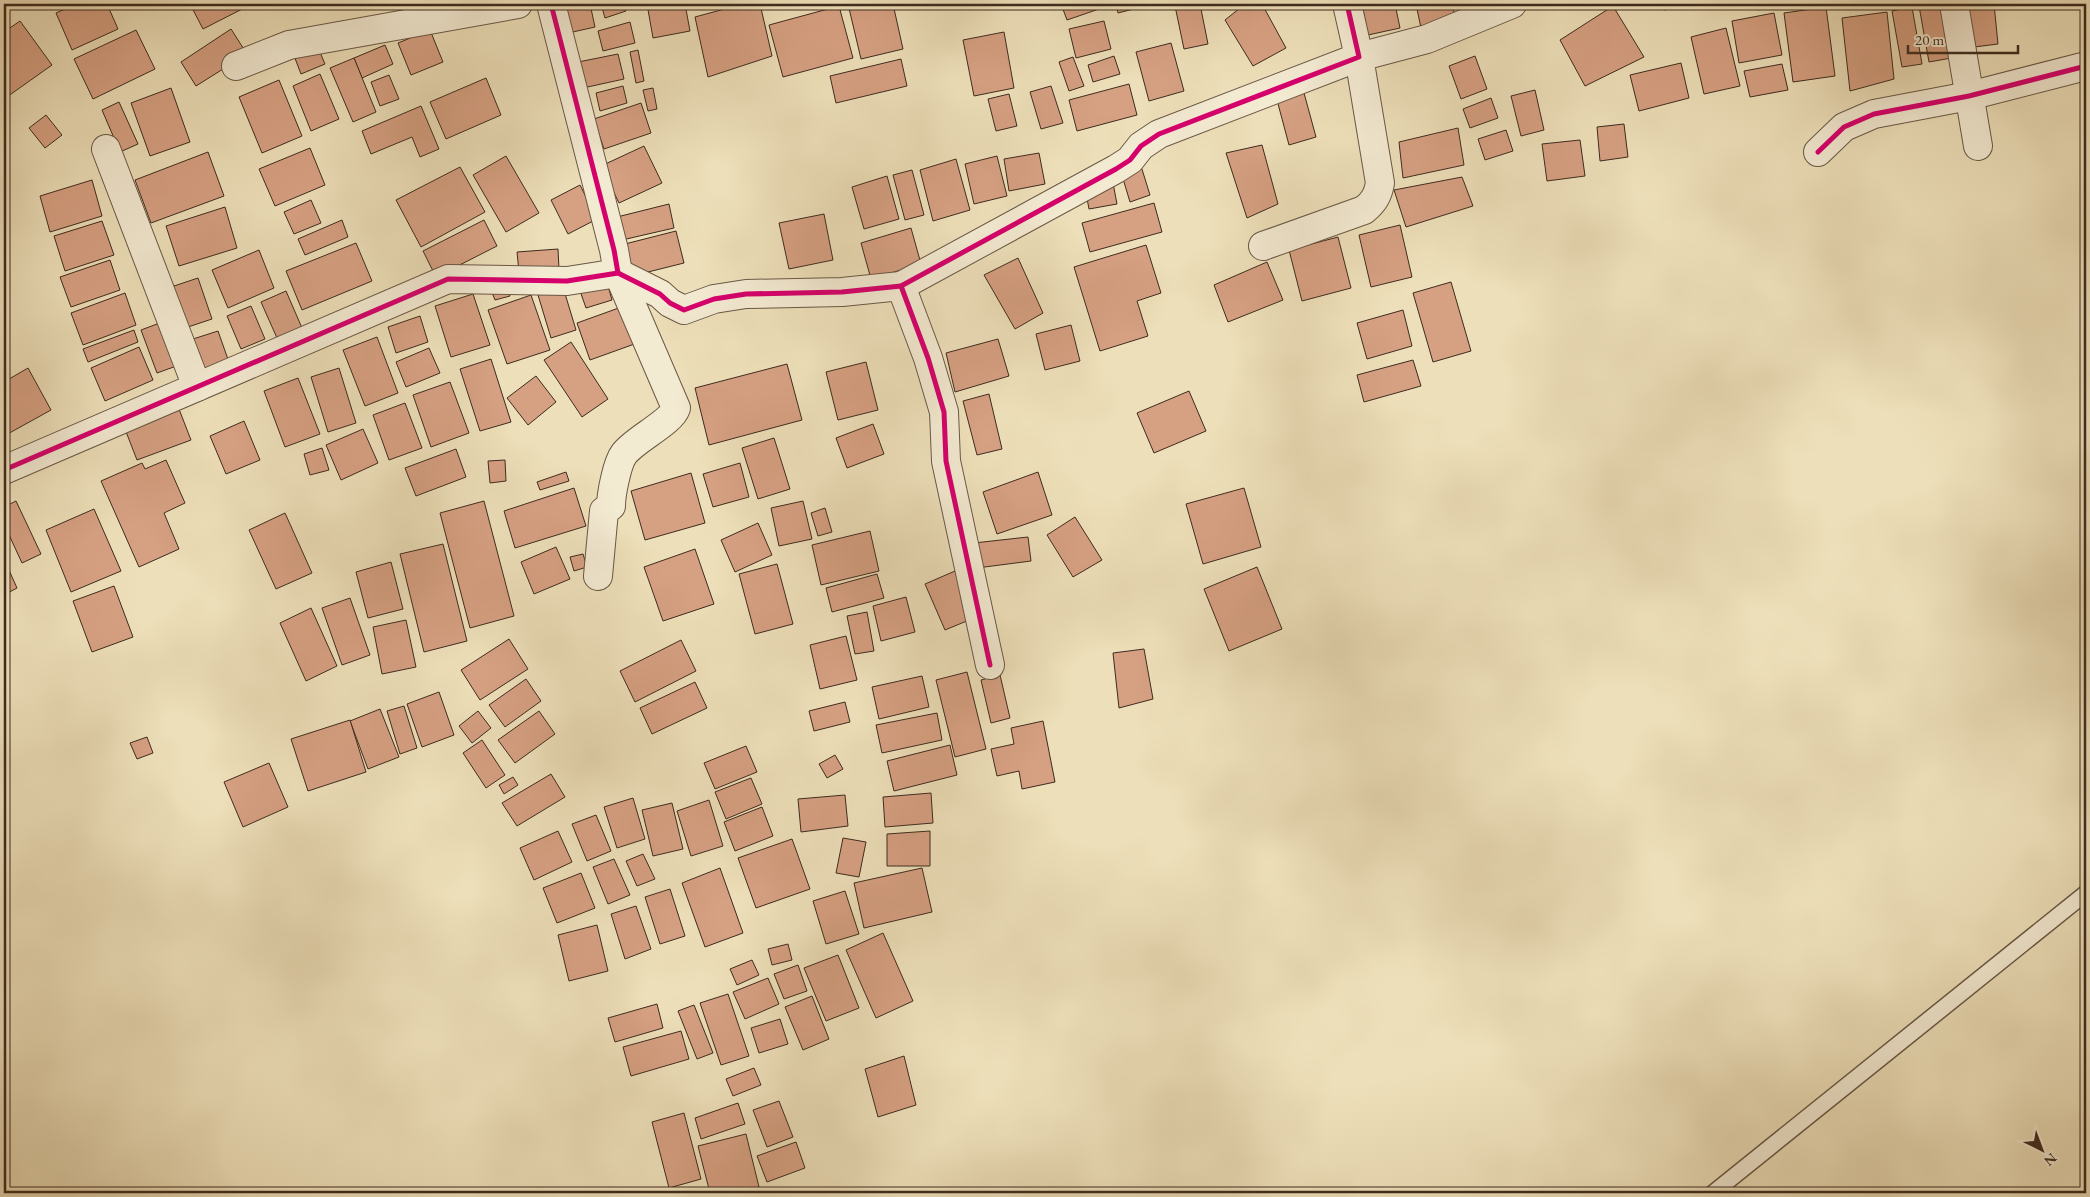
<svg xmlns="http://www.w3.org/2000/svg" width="2090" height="1197" viewBox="0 0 2090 1197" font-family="'EB Garamond',serif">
	<rect width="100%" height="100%" fill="#eddfb9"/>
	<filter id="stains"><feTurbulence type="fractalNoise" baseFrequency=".004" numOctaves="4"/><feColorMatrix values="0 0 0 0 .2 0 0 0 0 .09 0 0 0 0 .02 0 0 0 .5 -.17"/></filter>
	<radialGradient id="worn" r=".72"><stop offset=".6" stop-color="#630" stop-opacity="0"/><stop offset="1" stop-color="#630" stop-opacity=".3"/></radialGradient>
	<g fill="#d6a082" stroke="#3e2b1e">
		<path d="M76,4H107L118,29L72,50L56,13Z"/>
		<path d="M190,4H252L203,29Z"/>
		<path d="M558,4H590L595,27L564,34Z"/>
		<path d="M601,4H624L626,11L605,18Z"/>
		<path d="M647,4H685L690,31L653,38Z"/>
		<path d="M743,4H760L772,56L708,77L695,17Z"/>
		<path d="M848,4H893L903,49L861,59Z"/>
		<path d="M1061,4H1097L1099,9L1067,20Z"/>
		<path d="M1116,4H1153L1118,13Z"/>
		<path d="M1185,4H1200L1208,44L1184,49L1175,6Z"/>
		<path d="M1245,4H1262L1286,48L1253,66L1225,20Z"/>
		<path d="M1362,4H1395L1400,28L1368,35Z"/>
		<path d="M1416,4H1451L1458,22L1422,33Z"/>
		<path d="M1662,4H1686L1664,10Z"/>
		<path d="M1756,4H1771V6L1758,10Z"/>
		<path d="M1929,4H1947L1957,57L1929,62L1919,6Z"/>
		<path d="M1961,4H1994L1998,44L1966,48Z"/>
		<path d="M839,6L853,58L783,77L769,25Z"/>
		<path d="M1613,6L1644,57L1585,86L1560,40Z"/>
		<path d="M1826,7L1835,76L1793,82L1784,13Z"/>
		<path d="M1912,7L1922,64L1902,67L1892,11Z"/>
		<path d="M1887,12L1894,79L1850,91L1842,18Z"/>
		<path d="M1774,13L1782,55L1739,63L1732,21Z"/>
		<path d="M20,21L52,65L4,99V32Z"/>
		<path d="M1104,21L1111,49L1076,58L1069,29Z"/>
		<path d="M630,22L635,43L603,51L598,31Z"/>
		<path d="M1726,28L1740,86L1704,94L1691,37Z"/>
		<path d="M231,29L247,54L196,86L181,62Z"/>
		<path d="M136,30L155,69L93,99L74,59Z"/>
		<path d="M430,30L443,62L411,75L398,43Z"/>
		<path d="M1004,32L1014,88L974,96L963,40Z"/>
		<path d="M316,43L325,64L301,74L293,53Z"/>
		<path d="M1171,43L1184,91L1149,101L1136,52Z"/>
		<path d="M385,45L393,64L362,78L354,58Z"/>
		<path d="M638,50L644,81L636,83L630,52Z"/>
		<path d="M618,54L624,79L583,88L578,62Z"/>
		<path d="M1114,56L1120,74L1093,82L1088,65Z"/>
		<path d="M1475,56L1487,89L1461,99L1449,66Z"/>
		<path d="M1073,57L1084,86L1069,91L1059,62Z"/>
		<path d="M354,58L376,112L353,122L330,68Z"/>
		<path d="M901,59L907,86L836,103L830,76Z"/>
		<path d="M1681,63L1689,98L1639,111L1630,75Z"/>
		<path d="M1782,64L1788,90L1750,97L1744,71Z"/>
		<path d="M320,74L339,119L311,131L293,86Z"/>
		<path d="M389,75L399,99L380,106L371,82Z"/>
		<path d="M486,78L501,115L446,139L430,102Z"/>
		<path d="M279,80L302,136L262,153L239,97Z"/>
		<path d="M1129,84L1137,115L1077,131L1069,100Z"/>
		<path d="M623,86L627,103L600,111L596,93Z"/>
		<path d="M1051,86L1063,123L1041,129L1030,92Z"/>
		<path d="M171,88L190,142L150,156L131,103Z"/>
		<path d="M653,88L657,109L648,111L643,90Z"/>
		<path d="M1535,90L1544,130L1521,136L1511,96Z"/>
		<path d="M1304,93L1316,137L1289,145L1277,100Z"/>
		<path d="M1009,94L1017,126L996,131L988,99Z"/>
		<path d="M1491,98L1498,118L1470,128L1463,109Z"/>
		<path d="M119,102L138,144L120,152L102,110Z"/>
		<path d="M641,103L651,133L604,149L594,119Z"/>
		<path d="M421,106L439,149L420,157L412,137L371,154L362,131Z"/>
		<path d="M46,115L62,135L45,148L29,128Z"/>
		<path d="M1624,124L1628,157L1600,161L1597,127Z"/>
		<path d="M1458,128L1464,165L1403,178L1399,142Z"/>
		<path d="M1506,130L1513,151L1485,160L1478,139Z"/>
		<path d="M1580,140L1585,176L1547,181L1542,144Z"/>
		<path d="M1262,145L1278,204L1247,218L1226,153Z"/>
		<path d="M644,146L662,183L619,203L601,166Z"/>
		<path d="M2086,146V158L2081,148Z"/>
		<path d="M310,148L325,185L275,206L259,169Z"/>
		<path d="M208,152L224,196L151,223L135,180Z"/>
		<path d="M1039,153L1045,184L1009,191L1004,159Z"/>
		<path d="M506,156L539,213L506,232L473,175Z"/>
		<path d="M997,156L1007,196L974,204L965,164Z"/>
		<path d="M956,159L970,210L933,221L920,170Z"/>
		<path d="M1141,166L1150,195L1130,202L1121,172Z"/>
		<path d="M460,167L485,212L421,247L396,200Z"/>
		<path d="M912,170L924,215L905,220L893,175Z"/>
		<path d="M887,176L899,219L864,229L852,187Z"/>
		<path d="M1462,177L1473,206L1406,227L1394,190Z"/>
		<path d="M92,180L102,216L50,232L40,196Z"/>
		<path d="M1113,183L1117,204L1089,209L1085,188Z"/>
		<path d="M580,185L597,219L568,234L551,200Z"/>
		<path d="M311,200L321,223L294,234L284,212Z"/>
		<path d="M1154,203L1162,232L1090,252L1082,223Z"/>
		<path d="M669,204L674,228L622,240L617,217Z"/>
		<path d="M225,207L237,248L179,266L166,226Z"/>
		<path d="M824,214L833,260L789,269L779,223Z"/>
		<path d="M342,220L348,237L305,255L298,239Z"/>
		<path d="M484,220L497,246L436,277L423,251Z"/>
		<path d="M102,221L114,255L65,271L54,236Z"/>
		<path d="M1400,225L1412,277L1371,287L1359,235Z"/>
		<path d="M911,228L921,264L871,279L861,243Z"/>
		<path d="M676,231L684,263L628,277L621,245Z"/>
		<path d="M1338,237L1351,288L1302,301L1289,250Z"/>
		<path d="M356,243L372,281L302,310L286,271Z"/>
		<path d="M1146,245L1161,293L1137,301L1148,336L1100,351L1074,267Z"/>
		<path d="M558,249L559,269L519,272L517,252Z"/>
		<path d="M259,250L274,288L228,308L212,270Z"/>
		<path d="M1018,258L1043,313L1015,329L984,275Z"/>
		<path d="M110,260L120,290L71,307L60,277Z"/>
		<path d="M1267,262L1283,300L1228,322L1214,285Z"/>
		<path d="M198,278L212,319L185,328L171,287Z"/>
		<path d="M606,279L612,300L586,308L579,288Z"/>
		<path d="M1451,282L1471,351L1433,362L1413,293Z"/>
		<path d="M507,285L510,296L495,300L491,290Z"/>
		<path d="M563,287L576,330L551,338L538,295Z"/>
		<path d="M286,291L302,328L277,338L261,302Z"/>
		<path d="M125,293L136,325L83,345L71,313Z"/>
		<path d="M473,294L490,345L451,357L435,306Z"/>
		<path d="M531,295L550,350L507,364L488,310Z"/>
		<path d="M627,305L640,342L590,360L577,323Z"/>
		<path d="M251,306L265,339L241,349L227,316Z"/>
		<path d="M1403,310L1412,346L1367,359L1357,323Z"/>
		<path d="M420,316L428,342L396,353L388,327Z"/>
		<path d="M165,321L182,364L157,373L141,330Z"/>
		<path d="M1071,325L1080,361L1045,370L1036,334Z"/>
		<path d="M134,330L138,342L88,362L83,349Z"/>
		<path d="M218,331L230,365L204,374L193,339Z"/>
		<path d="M377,337L398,393L365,406L343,350Z"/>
		<path d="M998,339L1009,376L955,392L946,353Z"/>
		<path d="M571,342L608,399L582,417L544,360Z"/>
		<path d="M139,347L153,380L105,401L91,368Z"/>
		<path d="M429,348L440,373L406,387L396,362Z"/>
		<path d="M491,359L511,422L480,431L460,369Z"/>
		<path d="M1413,360L1421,386L1364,402L1357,375Z"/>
		<path d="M866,362L878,410L838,420L826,372Z"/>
		<path d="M787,364L802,420L709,445L695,388Z"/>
		<path d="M28,368L51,410L4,436V382Z"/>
		<path d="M339,368L356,423L328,432L311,377Z"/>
		<path d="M536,376L556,402L528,425L507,398Z"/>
		<path d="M298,378L320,434L285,447L264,391Z"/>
		<path d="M450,382L469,433L431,447L413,395Z"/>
		<path d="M1189,391L1206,431L1154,453L1137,413Z"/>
		<path d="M989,394L1002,449L977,455L963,401Z"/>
		<path d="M405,403L422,448L389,460L373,415Z"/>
		<path d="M177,404L191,440L137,460L123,424Z"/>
		<path d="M244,421L260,460L226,474L210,436Z"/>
		<path d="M873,424L884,454L847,468L836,438Z"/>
		<path d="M363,429L378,463L341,480L326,445Z"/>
		<path d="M774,438L790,489L758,499L742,448Z"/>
		<path d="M322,448L329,470L310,475L304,454Z"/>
		<path d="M456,449L466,477L416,496L405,468Z"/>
		<path d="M166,460L185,503L164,513L179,549L139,567L101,481L142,463L145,469Z"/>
		<path d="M505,460L506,481L490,483L488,461Z"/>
		<path d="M740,463L749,497L713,507L703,474Z"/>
		<path d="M566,472L569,481L540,490L537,482Z"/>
		<path d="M1038,472L1052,515L997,534L983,492Z"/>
		<path d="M691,473L705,523L645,540L631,491Z"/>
		<path d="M574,488L586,526L515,548L504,511Z"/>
		<path d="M1244,488L1261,547L1203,564L1186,504Z"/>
		<path d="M16,501L41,554L22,563L4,524V507Z"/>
		<path d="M484,501L514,616L470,628L440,513Z"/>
		<path d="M803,501L812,539L779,546L771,508Z"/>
		<path d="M825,508L832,532L818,536L811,513Z"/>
		<path d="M94,509L121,571L71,592L46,530Z"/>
		<path d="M285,513L312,573L276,589L249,530Z"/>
		<path d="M1075,517L1102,560L1073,577L1047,535Z"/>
		<path d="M758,523L772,555L735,572L721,540Z"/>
		<path d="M870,531L879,571L821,585L812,545Z"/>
		<path d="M1028,537L1031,561L977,568L974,543Z"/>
		<path d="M443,544L467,641L424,652L400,554Z"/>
		<path d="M556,547L570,579L534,594L521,562Z"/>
		<path d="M695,549L714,604L663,621L644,567Z"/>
		<path d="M583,554L587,567L574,571L570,557Z"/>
		<path d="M4,559L17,588L4,595Z"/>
		<path d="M391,562L403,609L368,618L356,572Z"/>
		<path d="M777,564L793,624L755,634L739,574Z"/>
		<path d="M1257,567L1282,629L1229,651L1204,589Z"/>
		<path d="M955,571L974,618L945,630L925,584Z"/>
		<path d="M877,574L884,598L832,612L826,588Z"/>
		<path d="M114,586L133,637L92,652L73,601Z"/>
		<path d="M906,597L915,632L881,641L873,606Z"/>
		<path d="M350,598L370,655L342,665L322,608Z"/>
		<path d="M311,608L337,666L306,681L280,623Z"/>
		<path d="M867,612L874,651L855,654L847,616Z"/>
		<path d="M406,620L416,667L382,674L373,627Z"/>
		<path d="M846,636L857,680L820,689L810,645Z"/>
		<path d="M509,639L528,669L480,700L461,670Z"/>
		<path d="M681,640L696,671L635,702L620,671Z"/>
		<path d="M1144,649L1153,699L1119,708L1113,653Z"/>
		<path d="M967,672L986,749L955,757L936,680Z"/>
		<path d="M1000,675L1010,718L991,723L981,680Z"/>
		<path d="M922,676L929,707L879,719L872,687Z"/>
		<path d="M526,679L541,701L505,727L489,705Z"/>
		<path d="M695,682L707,708L652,734L640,708Z"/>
		<path d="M439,692L454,735L422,747L407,704Z"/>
		<path d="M845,702L850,722L814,731L809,711Z"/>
		<path d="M404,706L417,748L400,754L387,711Z"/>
		<path d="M380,709L399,757L368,769L350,721Z"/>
		<path d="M478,711L491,728L472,743L459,726Z"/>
		<path d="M539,711L555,734L515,763L498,740Z"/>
		<path d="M937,713L942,740L882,753L876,725Z"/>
		<path d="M350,720L366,772L308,791L291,739Z"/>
		<path d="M1043,721L1055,782L1022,789L1019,771L997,776L991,749L1014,744L1011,728Z"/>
		<path d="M147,737L153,753L137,759L130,743Z"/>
		<path d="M482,740L505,775L486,788L463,753Z"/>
		<path d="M950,745L957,775L894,791L887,761Z"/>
		<path d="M746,746L757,772L715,789L704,763Z"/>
		<path d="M835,755L843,769L827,778L819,764Z"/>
		<path d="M269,763L288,807L243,827L224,782Z"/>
		<path d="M551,774L565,797L517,826L502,803Z"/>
		<path d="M513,777L518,785L504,794L499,785Z"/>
		<path d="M751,778L762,804L726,819L715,792Z"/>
		<path d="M931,793L933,823L885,827L883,797Z"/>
		<path d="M845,795L848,826L801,832L798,799Z"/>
		<path d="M633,798L645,839L617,848L604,807Z"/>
		<path d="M709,800L723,846L691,856L677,811Z"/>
		<path d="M672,803L683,849L653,856L642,810Z"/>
		<path d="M762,807L773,836L735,851L724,822Z"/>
		<path d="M596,815L611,851L587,861L572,824Z"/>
		<path d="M558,831L572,862L534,880L520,848Z"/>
		<path d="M930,831V866H887V834Z"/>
		<path d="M843,838L866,842L859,877L836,873Z"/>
		<path d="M792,839L810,889L756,908L738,858Z"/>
		<path d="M643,854L655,879L637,886L626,861Z"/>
		<path d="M614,859L630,895L608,904L593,867Z"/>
		<path d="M720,868L743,933L705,947L682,883Z"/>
		<path d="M922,868L932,912L864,928L854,883Z"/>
		<path d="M581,873L595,908L557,923L543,888Z"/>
		<path d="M670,889L685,936L660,944L645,897Z"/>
		<path d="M845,891L859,934L826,944L813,901Z"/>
		<path d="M636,906L651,949L625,959L611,914Z"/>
		<path d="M597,925L608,971L569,981L558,935Z"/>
		<path d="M883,933L913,1001L876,1018L846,950Z"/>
		<path d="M788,944L792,960L772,965L768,949Z"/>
		<path d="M838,955L859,1008L826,1021L804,968Z"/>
		<path d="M752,960L759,975L737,985L730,969Z"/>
		<path d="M798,965L807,991L784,999L774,974Z"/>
		<path d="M768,978L779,1004L745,1019L733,992Z"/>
		<path d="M728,994L749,1056L721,1065L700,1003Z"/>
		<path d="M812,996L829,1039L803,1050L785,1007Z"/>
		<path d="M657,1004L663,1028L615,1042L608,1018Z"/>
		<path d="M694,1005L713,1053L697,1059L678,1011Z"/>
		<path d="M780,1019L788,1044L759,1053L751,1028Z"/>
		<path d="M681,1031L689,1059L631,1076L623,1047Z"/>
		<path d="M904,1056L916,1105L878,1117L865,1069Z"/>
		<path d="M754,1068L761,1085L733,1096L726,1079Z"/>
		<path d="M779,1101L793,1137L767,1147L753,1110Z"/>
		<path d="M738,1103L745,1124L701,1139L695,1118Z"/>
		<path d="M684,1113L701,1179L669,1188L652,1122Z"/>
		<path d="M746,1134L759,1187L736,1193H710L698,1146Z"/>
		<path d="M796,1142L805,1168L767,1182L757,1156Z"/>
	</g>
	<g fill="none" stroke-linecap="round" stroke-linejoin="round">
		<defs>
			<path id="lane" d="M1713,1193L2086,893"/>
			<g id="street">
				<path d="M1954,4L1978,146"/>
				<path d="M236,66L289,45L518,4"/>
				<path d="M106,149L197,387"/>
				<path d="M1818,152L1844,127L1874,114L1969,96L2086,66"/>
				<path d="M1263,246L1364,210C1374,202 1378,195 1380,183L1359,57L1427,39L1512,4"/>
				<path d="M618,273L660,294L670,303L684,310L714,299L746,294L842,292L901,286L928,358L944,412L946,461L990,665"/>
				<path d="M901,286L1116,169L1130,160L1141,146L1159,134L1359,57L1347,4"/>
				<path d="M4,470L448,279L567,281L618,273L614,250L551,4"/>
				<path d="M598,576L604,511L611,506C611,495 617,463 624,454C635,439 671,423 676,408L618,273"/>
			</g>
		</defs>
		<use href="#lane" stroke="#6a5845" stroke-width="18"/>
		<use href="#street" stroke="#6a5845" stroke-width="30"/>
		<use href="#lane" stroke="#f3ead2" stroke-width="15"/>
		<use href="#street" stroke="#f3ead2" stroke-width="28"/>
		<defs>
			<g id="cycleway">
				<path d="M1818,152L1844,127L1874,114L1969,96L2086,66"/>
				<path d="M618,273L660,294L670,303L684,310L714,299L746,294L842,292L901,286L928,358L944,412L946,461L990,665"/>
				<path d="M901,286L1116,169L1130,160L1141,146L1159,134L1359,57L1347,4"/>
				<path d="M4,470L448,279L567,281L618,273L614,250L551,4"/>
			</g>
		</defs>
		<use href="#cycleway" stroke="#f3ead2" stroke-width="8"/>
		<use href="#cycleway" stroke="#d6006c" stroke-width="5"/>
	</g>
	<rect width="2090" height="1197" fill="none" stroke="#eddfb9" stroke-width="20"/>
	<rect x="5" y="5" width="2080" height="1187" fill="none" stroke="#3e2b1e" stroke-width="2.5"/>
	<rect x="10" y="10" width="2070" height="1177" fill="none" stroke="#3e2b1e"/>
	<g transform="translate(2042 1150) rotate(138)" stroke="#f3ead2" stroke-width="4" paint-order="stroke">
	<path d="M0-4L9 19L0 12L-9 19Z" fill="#3e2b1e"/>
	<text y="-8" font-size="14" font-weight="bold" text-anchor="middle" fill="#3e2b1e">N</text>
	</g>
	<path d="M1908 45v8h110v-8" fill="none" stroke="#3e2b1e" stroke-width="2.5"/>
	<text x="1915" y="45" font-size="15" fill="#3e2b1e" stroke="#f3ead2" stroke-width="4" paint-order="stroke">20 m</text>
	<rect width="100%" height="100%" filter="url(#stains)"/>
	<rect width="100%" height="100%" fill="url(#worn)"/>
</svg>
